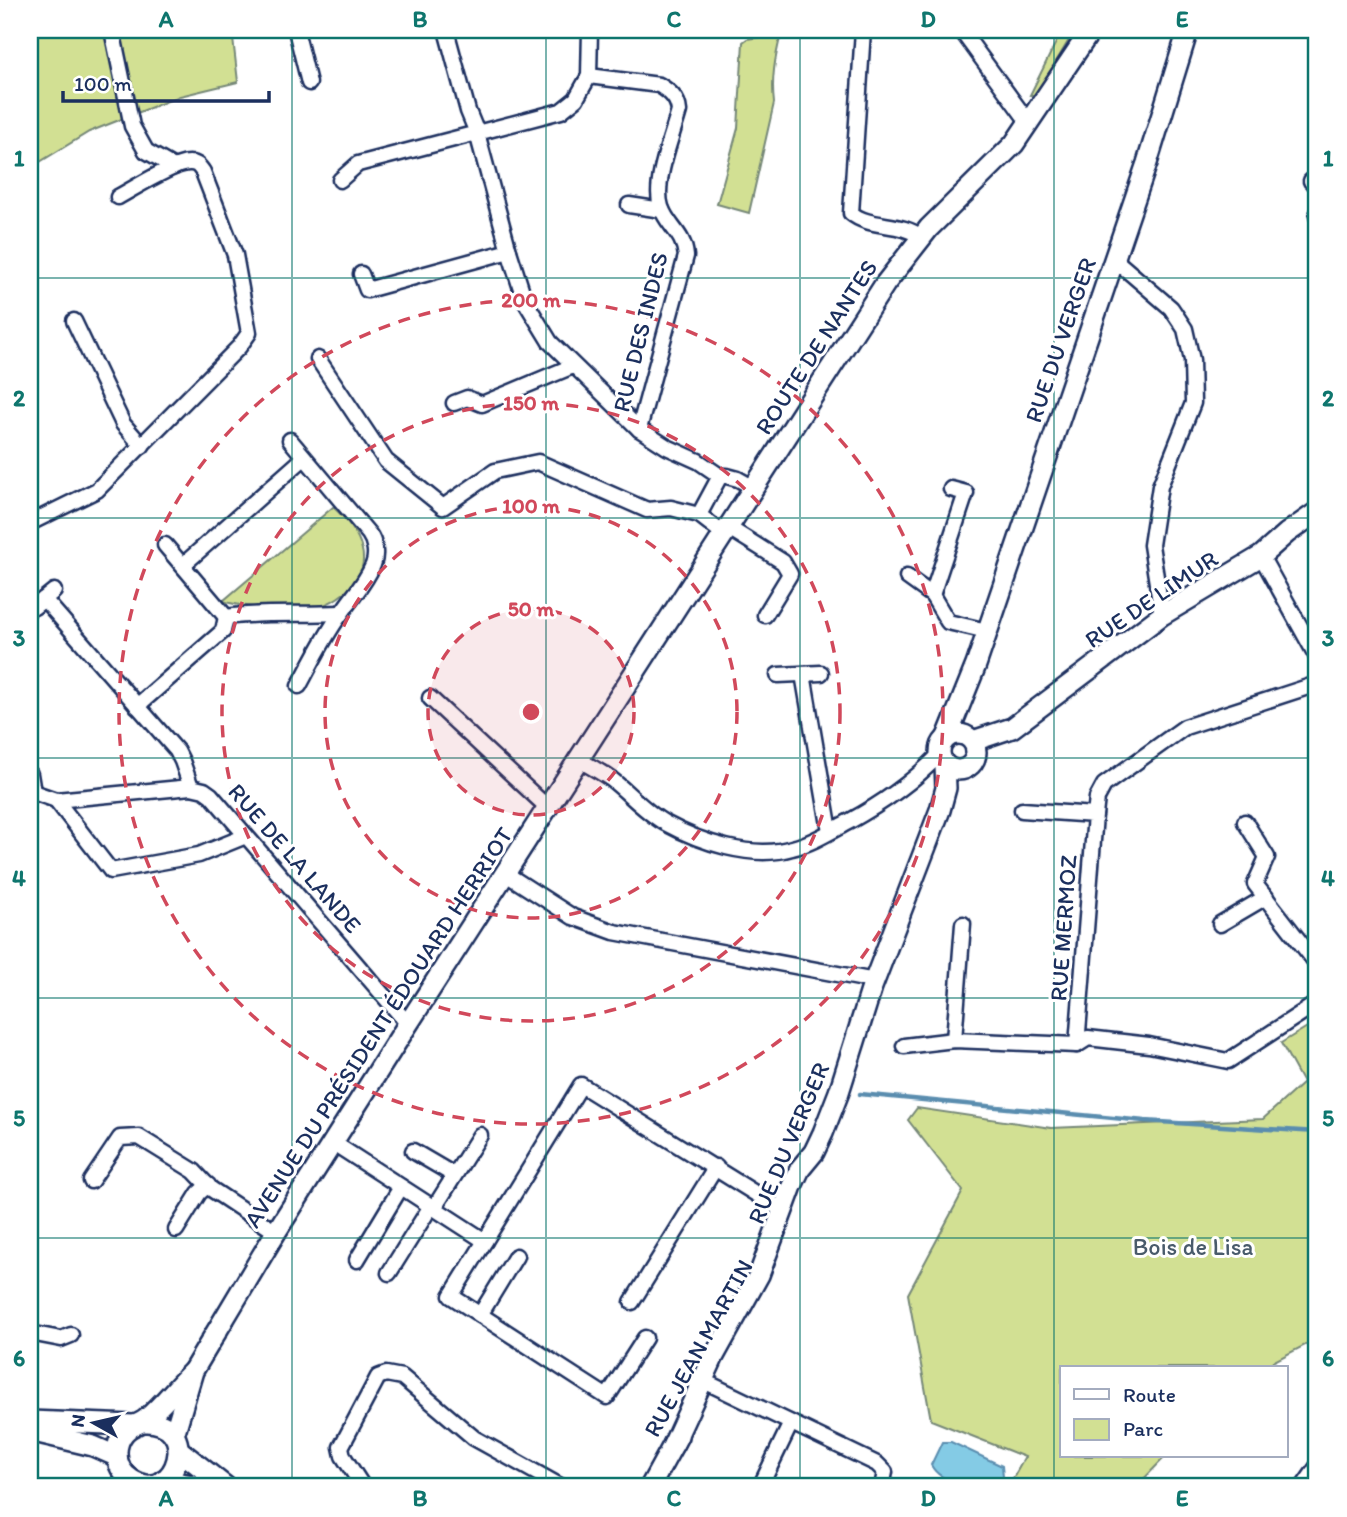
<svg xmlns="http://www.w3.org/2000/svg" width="1347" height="1517" viewBox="0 0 1347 1517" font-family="Itim,sans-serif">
	<rect width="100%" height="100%" fill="#fff"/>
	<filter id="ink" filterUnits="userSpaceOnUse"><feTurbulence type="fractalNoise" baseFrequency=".0143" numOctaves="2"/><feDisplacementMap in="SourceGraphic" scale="14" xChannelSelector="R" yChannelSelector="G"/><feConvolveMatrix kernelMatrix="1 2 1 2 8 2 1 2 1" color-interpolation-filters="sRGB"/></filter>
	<g filter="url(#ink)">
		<g fill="#d2e093" stroke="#768878" stroke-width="2">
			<path d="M30,30H232L238,82L180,96L89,132L30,168V110L38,106L35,88L30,84Z"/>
			<path d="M1062,30H1075L1036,95H1030Z"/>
			<path d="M781,34C775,58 771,79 774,103L749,213L717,204L738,128L743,42L747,39Z"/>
			<path d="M333,507C360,531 379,565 344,593C338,598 328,604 320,606C299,612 243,608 223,601Z"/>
			<path d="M1317,1021V1339L1261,1368H1062V1456H1166L1136,1487H1008L1025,1457L931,1420L908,1294L963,1191L908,1120L917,1108L1051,1128L1263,1119L1303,1083L1281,1043Z"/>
		</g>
		<path fill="#84cbe5" stroke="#5a8daf" stroke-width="2" d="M942,1442H951L1002,1466L1003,1477L998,1487C977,1487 942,1486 931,1465Z"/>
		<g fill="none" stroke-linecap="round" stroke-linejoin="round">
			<path stroke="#5a8daf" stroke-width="4.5" d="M860,1094L1145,1121L1317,1132"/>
			<defs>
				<g id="street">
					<path d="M112,30L132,126L146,151L174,167"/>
					<path d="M296,30L309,83"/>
					<path d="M590,30L589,76L576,99L561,111L477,133L509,251L525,301L550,342L639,429L667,447L698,461L720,476H727L738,479L754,488"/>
					<path d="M863,30L851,213C870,229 900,221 921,237"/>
					<path d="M961,30L1029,123"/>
					<path d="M589,76L659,85C669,91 678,98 679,111C672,137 653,182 661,207C667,226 684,233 686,256L639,429"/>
					<path d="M340,180L358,164L477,133L468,111L446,30"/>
					<path d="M1311,181L1317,182"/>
					<path d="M629,205L662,210"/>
					<path d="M1317,216V215"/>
					<path d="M1114,259L1171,308L1185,329L1192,360L1193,403L1160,486L1151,545L1162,615"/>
					<path d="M361,274L367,290L509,251"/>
					<path d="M74,321L123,424L142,446"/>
					<path d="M318,359L386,461L443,507L495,471L538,462L647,510L671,508L699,515L725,535"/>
					<path d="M454,403L467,398L482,404L573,366"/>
					<path d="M290,440L369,534C375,542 377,555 373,565C365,584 351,598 340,615C324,637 312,662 299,686"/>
					<path d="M699,515L720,476"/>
					<path d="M30,523L97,490L239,347L249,333L235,255L203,172C199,166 197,163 190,163C175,162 133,189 118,197"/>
					<path d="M729,528L783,562L790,574L765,615"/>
					<path d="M165,545L226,617"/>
					<path d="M1261,556L1317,657"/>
					<path d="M183,565L304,458"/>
					<path d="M907,577L932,595L948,622L987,631"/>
					<path d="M932,595L966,493L951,489"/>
					<path d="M44,599L177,751L182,761L191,787L204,790L211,795L408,1024"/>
					<path d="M34,607L54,591"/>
					<path d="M226,617C264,612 303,615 341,613"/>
					<path d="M803,674L830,831"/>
					<path d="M778,675L821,673"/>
					<path d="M430,698L548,808"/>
					<path d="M137,706L223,631L226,617"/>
					<path d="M579,760C590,766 601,772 611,779C629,793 644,811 665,823C700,842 752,860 792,848C813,843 831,831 850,821C883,803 912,783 939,755"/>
					<path d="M30,774L33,792"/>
					<path d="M33,792L56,800L191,787"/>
					<path d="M56,800L111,871L199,855L246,836"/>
					<path d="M1022,810L1095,815L1077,1045"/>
					<path d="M1095,815L1097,798L1104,785L1185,727L1317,684"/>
					<path d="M1245,822L1267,857L1255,884L1317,964"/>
					<path d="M506,874L573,917L614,932L875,981"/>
					<path d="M1220,924L1266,897"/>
					<path d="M954,1040L963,924"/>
					<path d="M904,1046L954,1040L1077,1045L1088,1038L1149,1045L1228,1061L1317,1003"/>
					<path d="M332,1142L485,1241L581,1085L782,1210"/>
					<path d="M413,1151L454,1175"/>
					<path d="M91,1181L120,1138L139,1137L194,1171L211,1189L276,1232"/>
					<path d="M434,1208L480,1135"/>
					<path d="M176,1230L199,1193L208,1185"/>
					<path d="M485,1241L451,1296L607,1397L645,1338"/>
					<path d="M357,1260L401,1187"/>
					<path d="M389,1273L431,1206"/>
					<path d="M632,1302L716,1167"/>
					<path d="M480,1315L516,1256"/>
					<path d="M30,1333L61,1339L71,1335"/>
					<path d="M710,1384L877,1464L885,1472L882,1487"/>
					<path d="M363,1487L343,1456L341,1447L378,1377L386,1374L402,1377L474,1438L562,1487"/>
					<path d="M760,1487L791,1423"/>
					<path d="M1303,1487L1317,1467"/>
				</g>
				<g id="secondary">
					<circle cx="958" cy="752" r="18"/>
					<path d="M947,737L976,665L1147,163L1188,30"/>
					<path d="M973,741L1012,728L1162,615L1261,556L1287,533L1317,512"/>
					<path d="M30,1421L133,1425"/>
					<path d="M143,1422C203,1419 177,1507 132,1480C122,1474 117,1464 117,1453C117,1446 119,1439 124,1433C130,1425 139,1425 146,1419C163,1405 176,1387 192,1372"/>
					<path d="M30,1431L93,1446L116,1456"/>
					<path d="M174,1435L193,1371L276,1232L408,1024L885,284L929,228L1014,144L1091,30"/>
					<path d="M673,1445L713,1358L759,1275L792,1186L800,1169L814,1152L823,1133L839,1092L872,987L940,810L946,788L945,766"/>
					<path d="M179,1450L226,1487"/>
					<path d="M163,1480L205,1487"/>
					<path d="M650,1487L678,1436"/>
				</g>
			</defs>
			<use href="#street" stroke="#1b2f5e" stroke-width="19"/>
			<use href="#secondary" stroke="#1b2f5e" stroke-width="24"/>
			<use href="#street" stroke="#fff" stroke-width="14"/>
			<use href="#secondary" stroke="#fff" stroke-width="19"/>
		</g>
	</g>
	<path fill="none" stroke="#0f766e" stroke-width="2" stroke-opacity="0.55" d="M292,30V1487M546,30V1487M800,30V1487M1054,30V1487M30,278H1317M30,518H1317M30,758H1317M30,998H1317M30,1238H1317"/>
	<circle cx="531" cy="712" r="103" fill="#d1495b" fill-opacity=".12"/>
	<g fill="none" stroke="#d1495b" stroke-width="3.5" stroke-dasharray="12 9">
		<circle cx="531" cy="712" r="103"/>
		<circle cx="531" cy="712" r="206"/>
		<circle cx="531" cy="712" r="309"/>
		<circle cx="531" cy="712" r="412"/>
	</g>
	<g text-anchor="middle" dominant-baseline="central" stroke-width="6" stroke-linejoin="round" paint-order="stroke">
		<g font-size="24" fill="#1b2f5e" stroke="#fff">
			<text transform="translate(640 332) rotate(-76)">RUE DES INDES</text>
			<text transform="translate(1060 340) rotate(-71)">RUE DU VERGER</text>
			<text transform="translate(816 347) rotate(-57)">ROUTE DE NANTES</text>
			<text transform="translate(1151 599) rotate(-34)">RUE DE LIMUR</text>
			<text transform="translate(295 858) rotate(49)">RUE DE LA LANDE</text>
			<text transform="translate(1063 928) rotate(-86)">RUE MERMOZ</text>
			<text transform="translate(378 1027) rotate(-57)">AVENUE DU PRÉSIDENT ÉDOUARD HERRIOT</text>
			<text transform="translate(788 1143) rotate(-67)">RUE DU VERGER</text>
			<text transform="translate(698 1348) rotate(-61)">RUE JEAN MARTIN</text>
		</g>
		<g font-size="24" fill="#495b6b" stroke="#fff">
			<text x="1193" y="1246">Bois de Lisa</text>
		</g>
	</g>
	<circle cx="531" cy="712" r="10" fill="#d1495b" stroke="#fff" stroke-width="3.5"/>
	<g font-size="21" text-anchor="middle" font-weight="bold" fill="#d1495b" stroke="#fff" stroke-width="6" stroke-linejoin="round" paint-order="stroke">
		<text x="531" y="307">200 m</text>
		<text x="531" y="410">150 m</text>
		<text x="531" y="513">100 m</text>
		<text x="531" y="616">50 m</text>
	</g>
	<rect width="1347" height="1517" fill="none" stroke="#fff" stroke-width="77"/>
	<rect x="1060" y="1366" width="228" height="91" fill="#ffffff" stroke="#a4acbf" stroke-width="2"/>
	<rect x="1074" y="1389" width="35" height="10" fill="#ffffff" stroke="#a4acbf" stroke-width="2"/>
	<text x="1123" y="1402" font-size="21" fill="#1b2f5e">Route</text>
	<rect x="1074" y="1419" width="35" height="21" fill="#d2e093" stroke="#a4acbf" stroke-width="2"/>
	<text x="1123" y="1436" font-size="21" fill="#1b2f5e">Parc</text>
	<g transform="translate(94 1423) rotate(278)" stroke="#ffffff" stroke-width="5" paint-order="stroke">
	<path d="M0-5L12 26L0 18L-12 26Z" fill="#1b2f5e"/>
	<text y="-10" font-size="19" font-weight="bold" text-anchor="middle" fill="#1b2f5e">N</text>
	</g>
	<path d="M63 91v10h206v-10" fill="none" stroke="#1b2f5e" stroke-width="3.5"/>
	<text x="74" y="91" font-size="21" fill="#1b2f5e" stroke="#ffffff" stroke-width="5" paint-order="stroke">100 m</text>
	<rect x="38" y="38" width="1270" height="1440" fill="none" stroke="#0f766e" stroke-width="2.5"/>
	<g font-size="23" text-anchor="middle" font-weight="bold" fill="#0f766e">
		<text x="166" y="27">A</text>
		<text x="420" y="27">B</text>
		<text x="674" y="27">C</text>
		<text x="928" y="27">D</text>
		<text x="1182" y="27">E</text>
		<text x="19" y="166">1</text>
		<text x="1328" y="166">1</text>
		<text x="19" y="406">2</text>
		<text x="1328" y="406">2</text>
		<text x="19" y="646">3</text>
		<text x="1328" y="646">3</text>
		<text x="19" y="886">4</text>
		<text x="1328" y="886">4</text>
		<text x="19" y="1126">5</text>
		<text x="1328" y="1126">5</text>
		<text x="19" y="1366">6</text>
		<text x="1328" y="1366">6</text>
		<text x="166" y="1506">A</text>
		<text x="420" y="1506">B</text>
		<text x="674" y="1506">C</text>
		<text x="928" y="1506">D</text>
		<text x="1182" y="1506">E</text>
	</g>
</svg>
